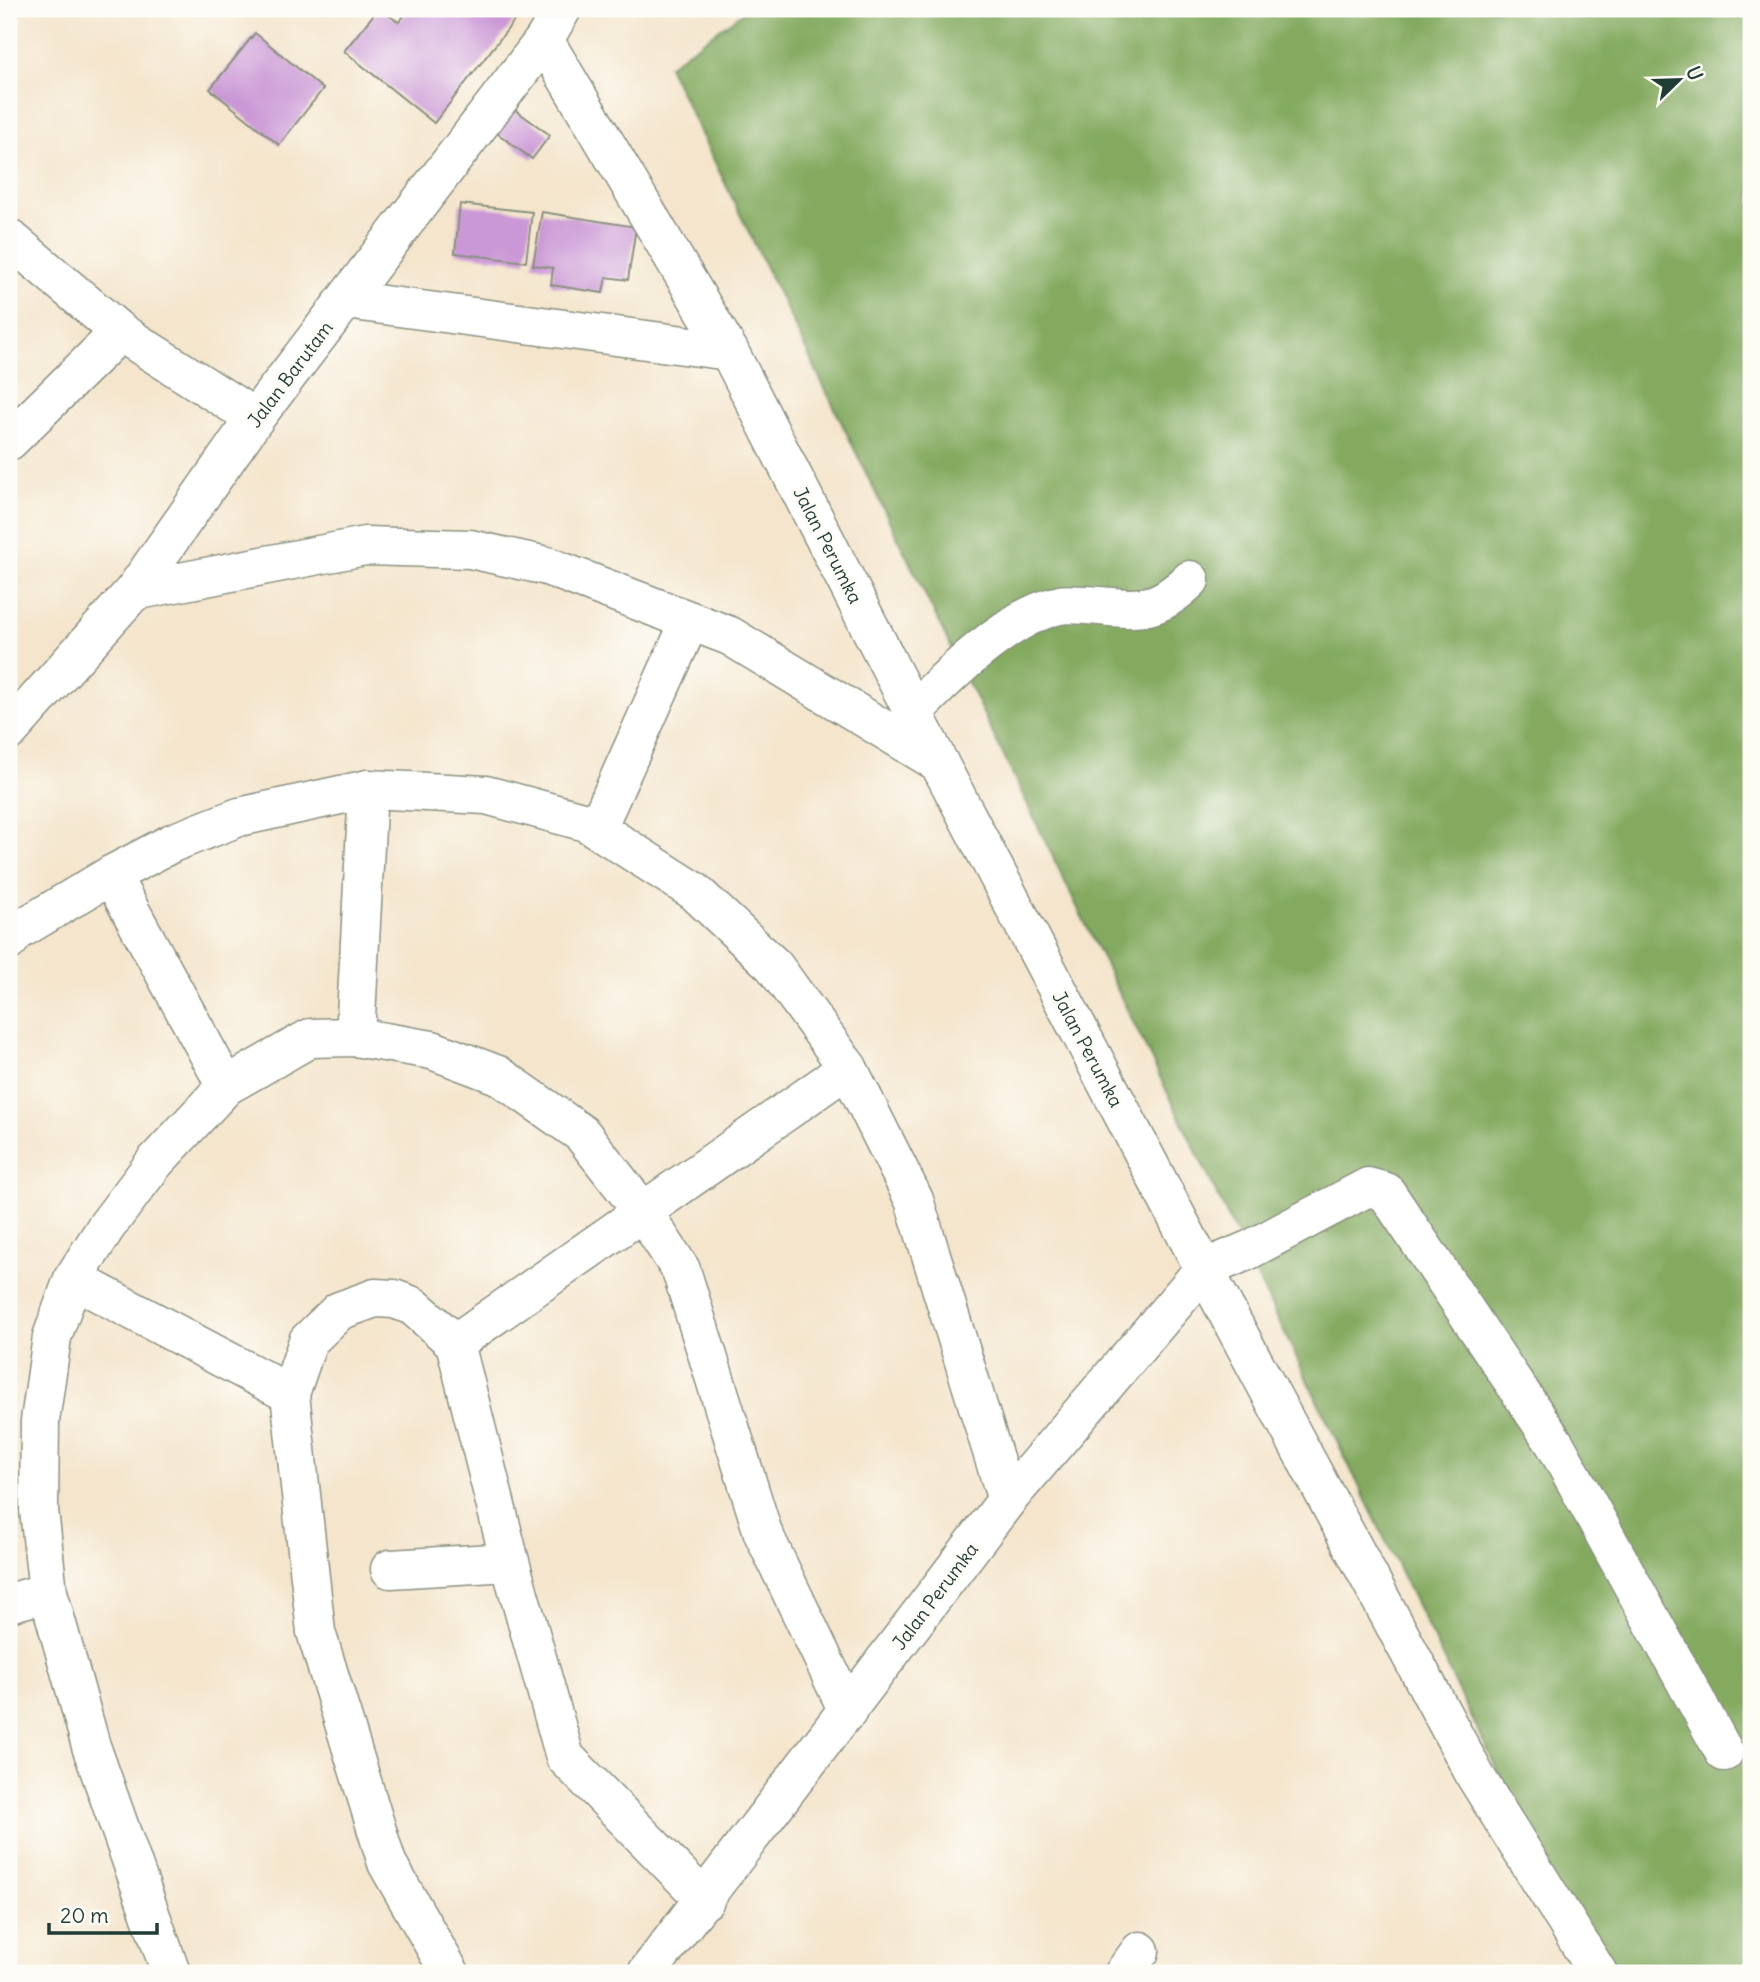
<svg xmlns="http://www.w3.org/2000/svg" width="1760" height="1982" viewBox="0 0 1760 1982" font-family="Delius,sans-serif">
	<rect width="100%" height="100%" fill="#fdfcf7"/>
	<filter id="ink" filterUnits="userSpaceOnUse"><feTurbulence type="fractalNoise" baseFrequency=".0143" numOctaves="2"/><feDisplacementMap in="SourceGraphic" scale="14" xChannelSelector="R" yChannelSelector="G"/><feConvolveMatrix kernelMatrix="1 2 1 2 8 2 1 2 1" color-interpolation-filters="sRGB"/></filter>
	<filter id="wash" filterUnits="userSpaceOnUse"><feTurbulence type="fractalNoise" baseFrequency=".00686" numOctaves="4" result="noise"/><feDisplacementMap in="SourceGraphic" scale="28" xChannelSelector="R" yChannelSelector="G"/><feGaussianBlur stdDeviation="1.57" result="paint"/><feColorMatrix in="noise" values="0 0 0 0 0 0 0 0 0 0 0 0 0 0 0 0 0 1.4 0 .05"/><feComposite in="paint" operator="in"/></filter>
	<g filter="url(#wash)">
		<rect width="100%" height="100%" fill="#f4e5cc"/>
		<path fill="#84aa60" stroke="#52744a" stroke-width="2" d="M748,9H1751V1973H1596L668,66Z"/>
		<g id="blocks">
			<g fill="#ca98d6">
				<path d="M378,9L399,22L410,9H509L518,16L434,123L344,51Z"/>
				<path d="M255,33L323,89L279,145L210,89Z"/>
				<path d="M511,107L550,135L532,159L494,131Z"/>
				<path d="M460,204L532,212L526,262L455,253Z"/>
				<path d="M542,212L636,227L628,280L606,277L603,293L551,285L553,268L533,265Z"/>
			</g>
		</g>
	</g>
	<g filter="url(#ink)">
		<use href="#blocks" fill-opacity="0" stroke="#8a9180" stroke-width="2"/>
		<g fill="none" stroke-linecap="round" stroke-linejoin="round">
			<defs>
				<g id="minor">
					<path d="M544,40L729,351L939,763L1204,1269L1007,1500L647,1973"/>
					<path d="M9,238L120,332L255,418"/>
					<path d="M346,300L729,351"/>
					<path d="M9,441L120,332"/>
					<path d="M134,591L365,546L470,549L547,566L730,636L939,763"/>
					<path d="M913,712C949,675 1008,616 1060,605C1068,603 1078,605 1086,605C1135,608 1153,616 1190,580"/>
					<path d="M9,731L134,591L255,418L544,40L562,9"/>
					<path d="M597,828L690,621"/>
					<path d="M111,875L226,1086"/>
					<path d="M9,941L16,932L111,875L172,843L239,817L368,789L486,795L586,822L694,891L774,966L848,1068L914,1200L1007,1500"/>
					<path d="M355,1037L368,789"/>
					<path d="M73,1279L290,1394"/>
					<path d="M455,1343L848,1068"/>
					<path d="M390,1569L510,1562"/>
					<path d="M9,1603L48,1592"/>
					<path d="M171,1973L91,1746L48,1592L39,1510L40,1421L52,1337L73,1279L106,1227L155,1162L226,1086L310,1038L355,1037L432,1050L498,1075L582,1134L643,1212L681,1270L763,1533L848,1711"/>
					<path d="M450,1973L387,1863L316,1632L290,1394L308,1341L339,1311L375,1298L394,1299L413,1306L455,1343L510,1562L565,1757L705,1900"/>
					<path d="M1124,1973L1140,1951"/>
					<path d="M1598,1973L1476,1777L1204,1269L1249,1250L1368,1187L1386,1192L1555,1444L1724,1752"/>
				</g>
			</defs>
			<use href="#minor" stroke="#8a9180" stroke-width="41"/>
			<use href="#minor" stroke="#fff" stroke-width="38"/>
		</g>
	</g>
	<g text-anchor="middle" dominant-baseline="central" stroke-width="7" stroke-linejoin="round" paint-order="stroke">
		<g font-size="19" fill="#1f3d34" stroke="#fdfcf7">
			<text transform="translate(290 374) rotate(-53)">Jalan Barutam</text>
			<text transform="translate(828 545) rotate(63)">Jalan Perumka</text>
			<text transform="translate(1088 1049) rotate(62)">Jalan Perumka</text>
			<text transform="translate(935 1596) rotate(-53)">Jalan Perumka</text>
		</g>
	</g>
	<rect width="1760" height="1982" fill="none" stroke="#fdfcf7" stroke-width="35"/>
	<g transform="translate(1679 80) rotate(67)" stroke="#fdfcf7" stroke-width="5" paint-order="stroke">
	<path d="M0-5L12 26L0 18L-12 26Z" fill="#1f3d34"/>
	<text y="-10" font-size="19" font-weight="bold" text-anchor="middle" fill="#1f3d34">U</text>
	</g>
	<path d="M49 1923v10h108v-10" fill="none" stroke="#1f3d34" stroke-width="3.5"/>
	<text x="60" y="1923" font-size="21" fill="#1f3d34" stroke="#fdfcf7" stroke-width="5" paint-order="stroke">20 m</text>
</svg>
